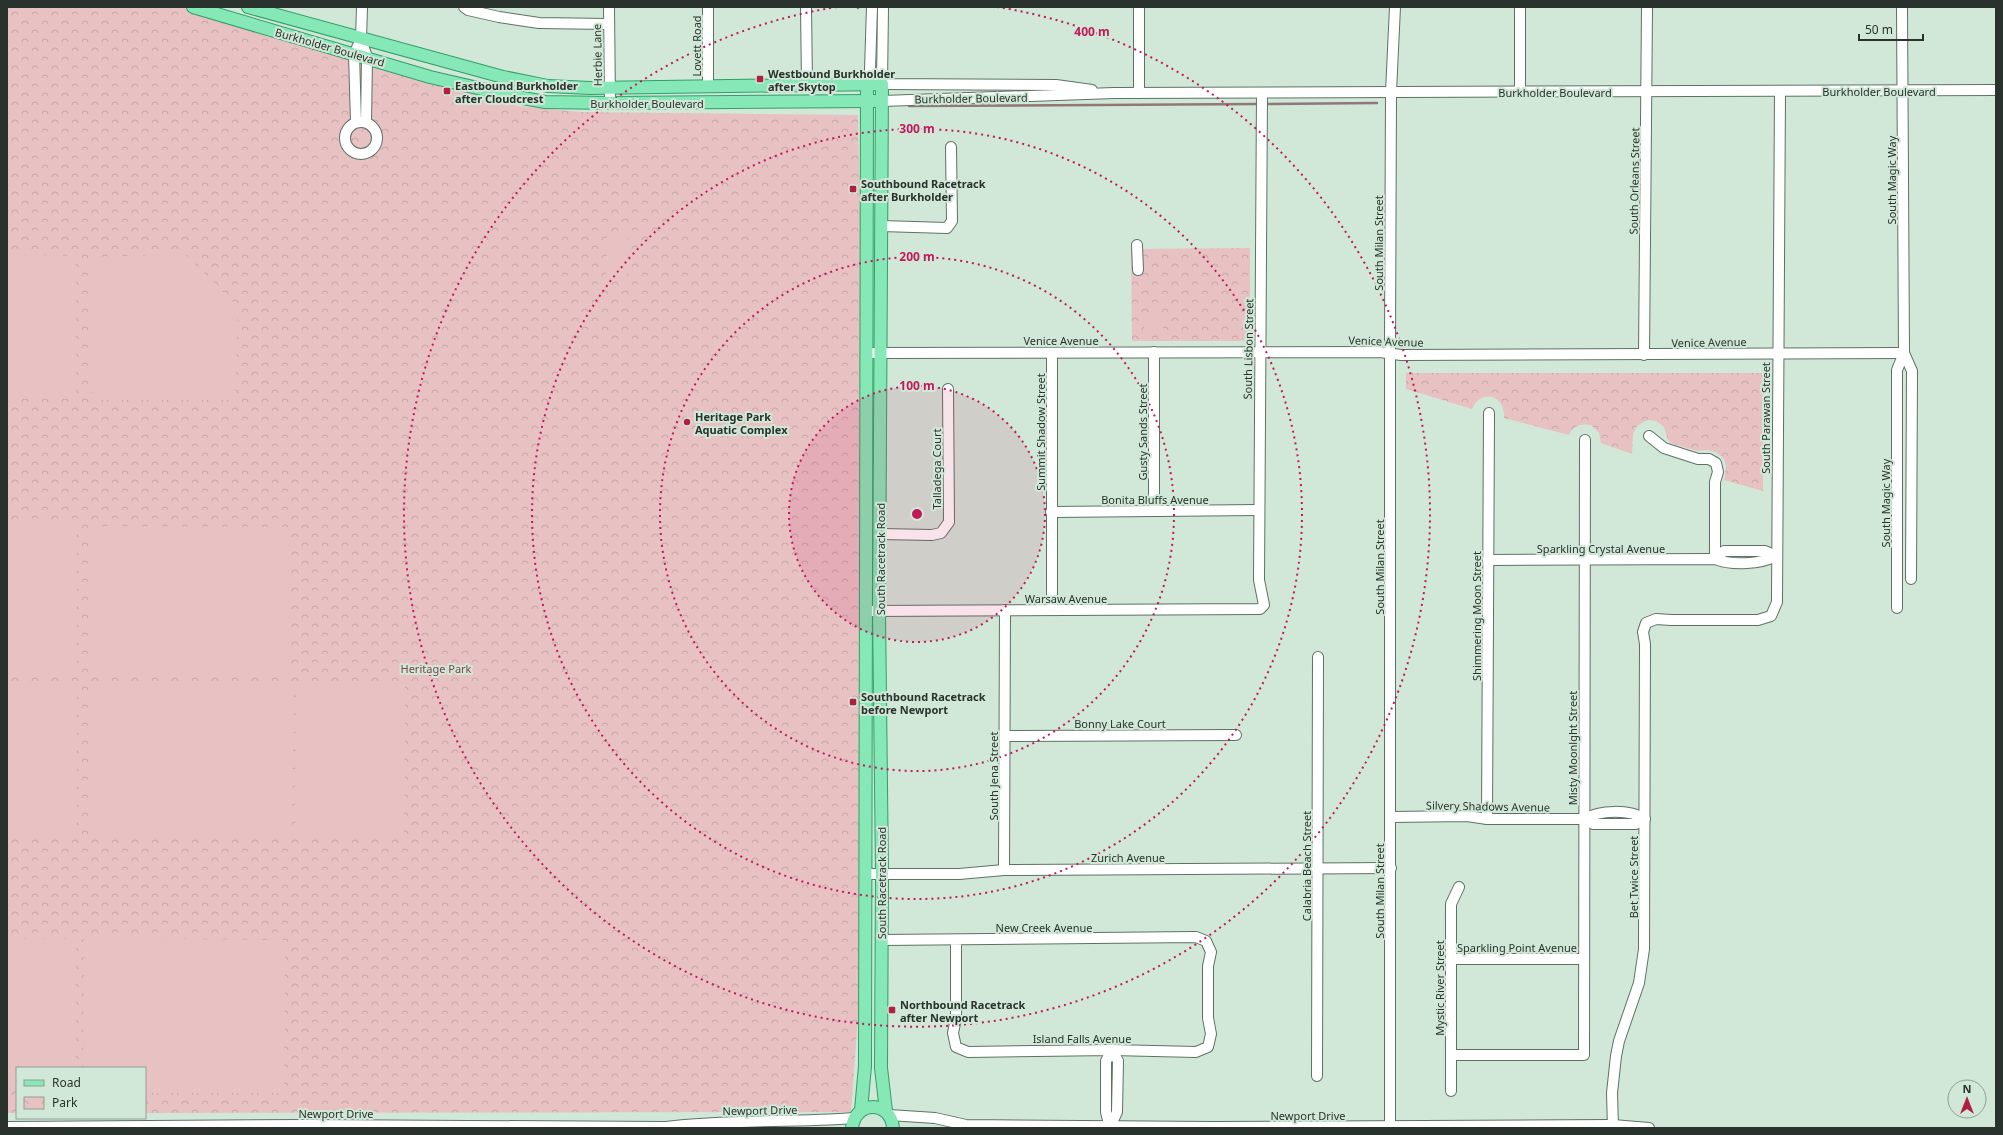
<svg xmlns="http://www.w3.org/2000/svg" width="2003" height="1135" viewBox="0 0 2003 1135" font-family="'Noto Sans',sans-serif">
	<defs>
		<pattern id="park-crowns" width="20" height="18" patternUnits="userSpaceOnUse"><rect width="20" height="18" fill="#e8c1c3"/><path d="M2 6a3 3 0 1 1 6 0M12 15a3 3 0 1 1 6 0" fill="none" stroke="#c7a6a8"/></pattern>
	</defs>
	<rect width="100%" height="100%" fill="#d1e8d8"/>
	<g fill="url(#park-crowns)">
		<path d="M7,7H186L518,106L582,112L858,115L867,588V895L851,1112L145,1113V1068H17V1113H7Z"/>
		<path d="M1250,248V335L1243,341H1132L1131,249Z"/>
		<path d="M1406,373H1763V491L1724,480L1726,466L1724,459L1717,453L1708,450L1697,451L1671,443L1668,440L1664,427L1656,421L1647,420L1637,426L1633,434L1632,454L1601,443L1599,433L1591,425C1580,423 1573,426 1569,435L1504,418C1506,395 1481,388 1472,409L1406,389Z"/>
	</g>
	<g fill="#e8c1c3">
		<path d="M628,236L627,280L606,281L607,237Z"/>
		<path d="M7,254L76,256V392L68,399H7Z"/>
		<path d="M185,254L238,307L235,400H100L92,392V257Z"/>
		<rect x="1144" y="313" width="19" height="19"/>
		<rect x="7" y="524" width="70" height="153"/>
		<path d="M89,526L288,527V676L89,675Z"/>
		<path d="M7,683L77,684V836H7Z"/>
		<path d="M88,684H294L292,838L88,837Z"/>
		<path d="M296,685H405L404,838H295Z"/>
		<path d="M84,938L285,940L284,1093H145V1068H83Z"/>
		<path d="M7,939H76V1068H17V1091H7Z"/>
	</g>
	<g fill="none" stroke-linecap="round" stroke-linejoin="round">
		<g stroke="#917777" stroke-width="2.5">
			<path d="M858,8V7"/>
			<path d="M1264,104L1377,103"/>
			<path d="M909,106L1259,104"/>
		</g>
		<defs>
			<g id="minor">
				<path d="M362,7L361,39L367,57L366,122"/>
				<path d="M464,7L468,10L499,17L539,23L608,24"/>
				<path d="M609,7L610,103"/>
				<path d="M708,7V85"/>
				<path d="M806,7L807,85"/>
				<path d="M883,7L882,84L1056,85L1092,90"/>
				<path d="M867,84L870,70L872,7"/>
				<path d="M1520,92V7"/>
				<path d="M1139,93V7"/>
				<path d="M882,101L1114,93L1996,90"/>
				<circle cx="361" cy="138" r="16"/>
				<path d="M356,122L354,54L361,39"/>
				<path d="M881,226L947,228L952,221L951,147"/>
				<path d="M1137,245L1138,270"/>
				<path d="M1154,352V511"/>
				<path d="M866,353L1380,352L1401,355L1904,353"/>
				<path d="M1904,353L1912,371L1911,579"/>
				<path d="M1644,355L1647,7"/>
				<path d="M1649,436L1664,448L1698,459H1709L1716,463L1718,472L1715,482V559"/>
				<path d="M1051,512L1259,510"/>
				<path d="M880,534L932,535L941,533L949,522L948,389"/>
				<path d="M1715,559L1724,551H1765L1777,556"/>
				<path d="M1488,560L1715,559C1733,566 1760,564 1777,556"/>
				<path d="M1897,608V370L1904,353L1902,7"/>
				<path d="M1052,610V353"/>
				<path d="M867,611L1260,609L1264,605L1259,580L1262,93"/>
				<path d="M1005,736L1236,735"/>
				<path d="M1391,817L1467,816L1487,819H1584L1593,824H1636L1645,819C1629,809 1600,810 1584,819"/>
				<path d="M1487,819L1489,413"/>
				<path d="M1004,870L1005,610"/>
				<path d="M866,874H959L1004,870L1391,868"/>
				<path d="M881,940L1196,937L1206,941L1211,952L1208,966V1018L1211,1034L1208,1047L1196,1052L1112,1050L968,1052L956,1047L953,1033L956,1018V940"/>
				<path d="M1451,959H1584"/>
				<path d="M1451,1055H1584L1585,440"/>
				<path d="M1317,1076L1318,657"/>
				<path d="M1451,1091V904L1459,887"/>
				<path d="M889,1115L935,1118L966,1125L1213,1127L1613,1125L1649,1128"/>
				<path d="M7,1127L309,1125L666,1127C728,1119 791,1123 854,1118"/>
				<path d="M1110,1127L1117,1112L1118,1061L1112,1050"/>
				<path d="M1390,1127V344L1391,92L1395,7"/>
				<path d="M1110,1128L1106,1112V1061L1112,1050"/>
				<path d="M1613,1128L1612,1093L1616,1056L1619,1041L1639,983L1644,949L1645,644L1643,632L1646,623L1656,619L1671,620H1758L1771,616L1777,602L1780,91"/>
			</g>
			<g id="major">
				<path d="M193,7L430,77L512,96L545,102L610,103L875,101"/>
				<path d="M248,7L503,77L548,86L590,88L882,84L879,611L882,873L881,1068L886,1111"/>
				<path d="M861,1110L865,1066L867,84"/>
				<path d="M852,1128C855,1100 891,1100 893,1128"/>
			</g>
		</defs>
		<use href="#minor" stroke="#5e7264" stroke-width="12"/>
		<use href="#major" stroke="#319f67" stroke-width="14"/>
		<use href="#minor" stroke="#fff" stroke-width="10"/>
		<use href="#major" stroke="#86e8b7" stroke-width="12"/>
	</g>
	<circle cx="917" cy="514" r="128" fill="#c2185b" fill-opacity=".12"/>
	<g fill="none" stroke="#c2185b" stroke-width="2" stroke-dasharray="2 4">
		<circle cx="917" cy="514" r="128"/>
		<circle cx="917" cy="514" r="257"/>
		<circle cx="917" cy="514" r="385"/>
		<path d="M997 7A513 513 0 1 1 837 7"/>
	</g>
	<g fill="#b11f42" stroke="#d1e8d8" stroke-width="1.5">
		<rect x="756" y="75" width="8" height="8" rx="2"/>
		<rect x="443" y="87" width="8" height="8" rx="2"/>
		<rect x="849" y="185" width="8" height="8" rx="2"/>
		<circle cx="687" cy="422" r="4"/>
		<rect x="849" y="698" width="8" height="8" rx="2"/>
		<rect x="888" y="1006" width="8" height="8" rx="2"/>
	</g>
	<g text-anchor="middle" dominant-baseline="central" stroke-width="4" stroke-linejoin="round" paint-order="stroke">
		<g font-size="11" fill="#29322c" stroke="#d1e8d8">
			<text transform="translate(696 46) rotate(-90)">Lovett Road</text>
			<text transform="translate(330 47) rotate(16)">Burkholder Boulevard</text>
			<text transform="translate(597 55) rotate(-91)">Herbie Lane</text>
			<text x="1879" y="91">Burkholder Boulevard</text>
			<text x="1555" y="92">Burkholder Boulevard</text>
			<text transform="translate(971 98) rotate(-1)">Burkholder Boulevard</text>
			<text x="647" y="103">Burkholder Boulevard</text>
			<text transform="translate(1891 180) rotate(-90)">South Magic Way</text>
			<text transform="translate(1634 181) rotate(-89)">South Orleans Street</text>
			<text transform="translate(1378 243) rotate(-90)">South Milan Street</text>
			<text x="1061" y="340">Venice Avenue</text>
			<text transform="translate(1386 341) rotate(2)">Venice Avenue</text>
			<text transform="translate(1709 342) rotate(-1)">Venice Avenue</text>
			<text transform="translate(1248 349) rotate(-89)">South Lisbon Street</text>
			<text transform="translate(1765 418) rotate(-90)">South Parawan Street</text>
			<text transform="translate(1040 432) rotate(-90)">Summit Shadow Street</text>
			<text transform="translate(1142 432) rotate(-90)">Gusty Sands Street</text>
			<text transform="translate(936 469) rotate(-90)">Talladega Court</text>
			<text x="1155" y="499">Bonita Bluffs Avenue</text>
			<text transform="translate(1885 503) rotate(-90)">South Magic Way</text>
			<text x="1601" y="548">Sparkling Crystal Avenue</text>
			<text transform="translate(880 559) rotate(-90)">South Racetrack Road</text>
			<text transform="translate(1379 567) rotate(-90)">South Milan Street</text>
			<text x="1066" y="598">Warsaw Avenue</text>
			<text transform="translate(1476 616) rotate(-90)">Shimmering Moon Street</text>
			<text x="1120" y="723">Bonny Lake Court</text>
			<text transform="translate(1572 748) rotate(-90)">Misty Moonlght Street</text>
			<text transform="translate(993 776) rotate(-90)">South Jena Street</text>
			<text transform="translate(1488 806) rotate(1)">Silvery Shadows Avenue</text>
			<text x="1128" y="857">Zurich Avenue</text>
			<text transform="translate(1306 866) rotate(-90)">Calabria Beach Street</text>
			<text transform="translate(1633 877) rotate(-90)">Bet Twice Street</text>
			<text transform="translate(881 883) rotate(-90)">South Racetrack Road</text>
			<text transform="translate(1379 891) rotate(-90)">South Milan Street</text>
			<text x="1044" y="927">New Creek Avenue</text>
			<text x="1517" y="947">Sparkling Point Avenue</text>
			<text transform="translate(1439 988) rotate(-90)">Mystic River Street</text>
			<text x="1082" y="1038">Island Falls Avenue</text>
			<text transform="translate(760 1110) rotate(-1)">Newport Drive</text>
			<text x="336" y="1113">Newport Drive</text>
			<text x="1308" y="1115">Newport Drive</text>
		</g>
		<g font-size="11" font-weight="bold" fill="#29322c" stroke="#d1e8d8" text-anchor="start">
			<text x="768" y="73">Westbound Burkholder<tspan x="768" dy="13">after Skytop</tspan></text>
			<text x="455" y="85">Eastbound Burkholder<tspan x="455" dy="13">after Cloudcrest</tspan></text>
			<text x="861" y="183">Southbound Racetrack<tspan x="861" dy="13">after Burkholder</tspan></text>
			<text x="695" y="416">Heritage Park<tspan x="695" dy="13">Aquatic Complex</tspan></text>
			<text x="861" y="696">Southbound Racetrack<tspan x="861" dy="13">before Newport</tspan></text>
			<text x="900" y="1004">Northbound Racetrack<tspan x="900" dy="13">after Newport</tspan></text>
		</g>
		<g font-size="11" fill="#7d4449" stroke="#d1e8d8">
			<text x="436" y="668">Heritage Park</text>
		</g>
	</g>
	<circle cx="917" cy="514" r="6" fill="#c2185b" stroke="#d1e8d8" stroke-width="2"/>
	<g font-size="12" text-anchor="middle" font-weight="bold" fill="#c2185b" stroke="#d1e8d8" stroke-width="4" stroke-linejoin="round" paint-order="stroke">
		<text x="1092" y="36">400 m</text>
		<text x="917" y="133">300 m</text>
		<text x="917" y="261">200 m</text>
		<text x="917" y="390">100 m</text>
	</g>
	<rect width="2003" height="1135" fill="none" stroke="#29322c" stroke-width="16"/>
	<rect x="16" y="1067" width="130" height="52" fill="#d1e8d8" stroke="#8e9f93"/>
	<rect x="24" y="1080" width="20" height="6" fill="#86e8b7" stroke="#8e9f93"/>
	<text x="52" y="1087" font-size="12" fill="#29322c">Road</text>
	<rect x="24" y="1097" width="20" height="12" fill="url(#park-crowns)" stroke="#8e9f93"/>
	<text x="52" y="1107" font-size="12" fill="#29322c">Park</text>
	<g transform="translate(1967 1099)"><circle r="19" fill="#d1e8d8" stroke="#8e9f93"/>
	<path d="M0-3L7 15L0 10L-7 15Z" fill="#b11f42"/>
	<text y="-6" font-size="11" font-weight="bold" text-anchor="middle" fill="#29322c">N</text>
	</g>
	<path d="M1859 34v6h64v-6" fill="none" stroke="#29322c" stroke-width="2"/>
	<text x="1865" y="34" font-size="12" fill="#29322c" stroke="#d1e8d8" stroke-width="3" paint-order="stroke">50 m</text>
</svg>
